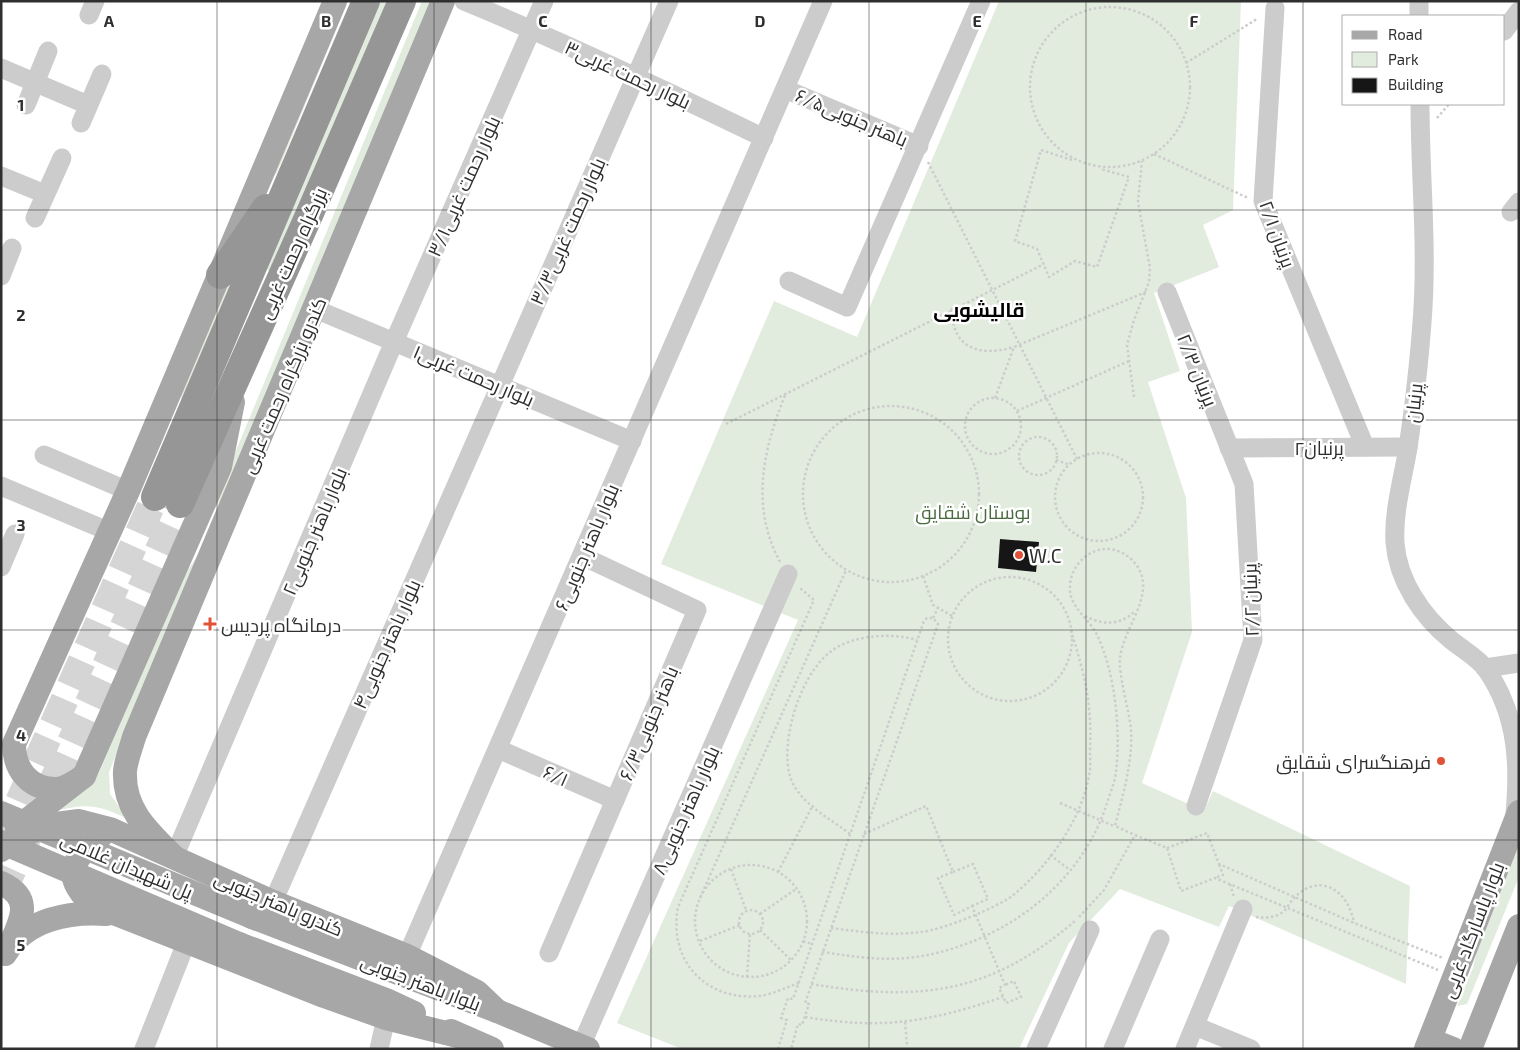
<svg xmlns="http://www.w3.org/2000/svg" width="1520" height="1050" viewBox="0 0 1520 1050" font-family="'Exo 2',Cairo,sans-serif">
	<rect width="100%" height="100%" fill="#fff"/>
	<g fill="#e2ecde">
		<path d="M342,1H348L277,173L264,186Z"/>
		<path d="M379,1H393L271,271L264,268Z"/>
		<path d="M422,1H431L223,499L209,516Z"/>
		<path d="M999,1H1241L1233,210L1203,225L1219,267L1154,293L1180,371L1148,382L1186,498L1192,632L1142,783L1204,811L1213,791L1410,886L1406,984L1229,906L1219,927L1120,889L1069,943L1019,1049H682L617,1023L798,620L661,564L774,301L857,337Z"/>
		<path d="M242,255L182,402L180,389L232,265Z"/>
		<path d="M199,554L109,772L110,794L128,819C96,804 87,803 52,812L99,773L182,578Z"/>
		<path d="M1519,838V877L1467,1004L1457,1006L1473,968L1484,920Z"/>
	</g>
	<path fill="#161616" d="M1000,539L1039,542L1036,572L998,568Z"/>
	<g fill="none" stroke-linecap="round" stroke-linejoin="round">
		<g stroke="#d5d5d5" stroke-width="28" stroke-dasharray="28 14" stroke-linecap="butt">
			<path d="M2,840L155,497"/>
			<path d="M1,895L180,504"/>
		</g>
		<g stroke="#ccc" stroke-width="2.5" stroke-dasharray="2.5 2.5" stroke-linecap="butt">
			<circle cx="1110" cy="87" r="80"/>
			<path d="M1186,63L1257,19"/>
			<path d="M1437,118L1449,104"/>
			<path d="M1154,154L1248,198"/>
			<path d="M1072,160L1041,150L1015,241L1037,249L1049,277L1075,261L1097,267L1129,177L1101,169"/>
			<path d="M928,162L1077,459"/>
			<path d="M952,308C951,349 980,357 1014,347"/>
			<path d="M1134,397L1127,345L1134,320L1149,282L1150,268L1138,202L1142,161"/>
			<circle cx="993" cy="426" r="28"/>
			<path d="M995,398L1014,347L1146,292"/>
			<circle cx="891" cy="494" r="88"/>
			<path d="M1017,411L1129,361"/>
			<path d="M726,424L1044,264"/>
			<circle cx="1038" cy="456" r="19"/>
			<circle cx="1099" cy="497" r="44"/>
			<path d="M1056,460L1070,465"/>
			<path d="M780,562C750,506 763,449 786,393"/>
			<path d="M923,576L933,605L952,616"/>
			<circle cx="1010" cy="639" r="62"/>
			<path d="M1085,616C1102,625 1120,626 1135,611"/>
			<path d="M933,618L938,608"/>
			<path d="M1060,803L1114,826"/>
			<path d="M850,834C831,819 797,802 790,776C780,741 800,676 829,653C850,635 891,632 917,640"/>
			<path d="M864,834L926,806L953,872L938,878L954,915L972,906L1005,985L999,988L1006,1003L1021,997L1014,981L1005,985"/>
			<path d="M1167,848L1207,833L1219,864L1354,923L1443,958"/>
			<path d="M1050,855L1070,870"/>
			<circle cx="751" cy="921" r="56"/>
			<path d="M731,869L746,910"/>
			<path d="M778,872L813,805"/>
			<path d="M953,872L973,864L988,899L972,906"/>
			<path d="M1217,877L1223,875L1219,864"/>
			<path d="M1230,884L1234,897"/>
			<path d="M700,898L846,570"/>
			<circle cx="751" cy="922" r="12"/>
			<path d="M760,914L796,889"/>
			<path d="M1079,917L1104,890L1135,835L1167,848L1181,891L1215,878L1438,970"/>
			<path d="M1256,917C1265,918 1275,918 1283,912C1288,908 1290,901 1295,897C1321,871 1349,892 1354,923"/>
			<path d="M831,928C861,932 891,936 921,932C942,930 996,908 1012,896C1047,868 1081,821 1089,776C1091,768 1090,759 1090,750C1092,704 1085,675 1071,631"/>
			<path d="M760,930L791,960"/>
			<path d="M700,941L740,925"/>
			<path d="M803,941L812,944"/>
			<path d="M822,952C856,957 888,962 922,956C1006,941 1083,883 1108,800C1111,791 1115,781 1116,772C1121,730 1115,670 1096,633C1088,618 1070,607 1070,589C1069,570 1084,551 1104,549C1113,548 1123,552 1130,558C1163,588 1124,624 1120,658C1118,673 1129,710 1131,729C1133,762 1123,794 1115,826L1135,835"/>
			<path d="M747,977L750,933"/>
			<path d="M799,983C786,987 772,995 759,996C705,1001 668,960 678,907L814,600L800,588"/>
			<path d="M811,984C920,1002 990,994 1075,921"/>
			<path d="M805,1017C883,1030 929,1022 1003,997"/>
			<path d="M905,1022L907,1045"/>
			<path d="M778,1049L787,1020L781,1018L788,998L793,999L924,621L927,618H933L938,624L805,1003L809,1004L802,1025L798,1024L791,1049"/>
		</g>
		<g stroke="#ccc" stroke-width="19">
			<path d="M464,1C566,43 665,90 764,138"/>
			<path d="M1419,1V16"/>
			<path d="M1275,8L1263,201L1365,447"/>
			<path d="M89,15L95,1"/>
			<path d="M1504,31L1519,11"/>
			<path d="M1,68L88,105"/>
			<path d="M785,89L919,146"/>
			<path d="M1420,104C1420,176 1428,250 1422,322C1419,364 1414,406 1408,448C1403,478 1393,512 1395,543C1398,581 1422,616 1451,640C1462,649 1478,658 1486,669C1519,716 1520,769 1514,823"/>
			<path d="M26,105L48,51"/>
			<path d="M81,123L102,74"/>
			<path d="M1,176L45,194"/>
			<path d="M1511,212L1519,202"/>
			<path d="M35,218L62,158"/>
			<path d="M1,276L12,248"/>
			<path d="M789,281L847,307L981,1"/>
			<path d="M1167,292L1244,484L1253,640L1196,806"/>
			<path d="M315,309L632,441"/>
			<path d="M1229,448L1408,447"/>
			<path d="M44,455L128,491"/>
			<path d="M1,486L110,532"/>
			<path d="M1,567L15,534"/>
			<path d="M1485,668L1519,663"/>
			<path d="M498,749L615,800"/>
			<path d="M174,857L394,342L544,1"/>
			<path d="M273,902L669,1"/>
			<path d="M549,953L697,610L582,556"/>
			<path d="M407,956L823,1"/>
			<path d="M1195,1026L1251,1049"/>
			<path d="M581,1046L788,574"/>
			<path d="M144,1049L186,943"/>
			<path d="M379,1049L386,1018"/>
			<path d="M1036,1049L1090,930"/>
			<path d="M1113,1049L1160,939"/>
			<path d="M1185,1049L1243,909"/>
		</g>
		<g stroke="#a7a7a7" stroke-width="24">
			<path d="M84,776C76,781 66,789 56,789C29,789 14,769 14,744L128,491L335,1"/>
			<path d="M17,828L84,776L220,467L233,402"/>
			<path d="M102,835C72,860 61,873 91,904L324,996L386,1018L466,1038"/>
			<path d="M1,850L16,839L48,825L79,821L110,829L273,902L407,956L477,992L497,1011"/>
			<path d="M174,857C149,832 123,810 125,771C126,760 131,748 134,737L443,1"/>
			<path d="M1,883C34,898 21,920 10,945"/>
			<path d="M252,917L497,1011L588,1049"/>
			<path d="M239,944L386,1000L414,1013"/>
			<path d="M5,954C26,919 70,911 107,914"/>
			<path d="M451,1031L492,1049"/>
			<path d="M1430,1040L1453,1049"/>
			<path d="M1426,1049L1519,812"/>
			<path d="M1470,1049L1519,926"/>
		</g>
		<g stroke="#969696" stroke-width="28">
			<path d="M220,275L266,208"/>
			<path d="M155,497L366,1"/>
			<path d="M180,504L310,213L402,1"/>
		</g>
		<g stroke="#a7a7a7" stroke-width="24">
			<path d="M1,813L252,917"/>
			<path d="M1,842L239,944"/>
		</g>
	</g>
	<path fill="none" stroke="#2f2f2f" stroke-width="1" stroke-opacity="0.55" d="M217,1V1049M434,1V1049M651,1V1049M869,1V1049M1086,1V1049M1303,1V1049M1,210H1519M1,420H1519M1,630H1519M1,840H1519"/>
	<g fill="#e15237" stroke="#fff" stroke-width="2">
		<circle cx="1019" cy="555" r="5"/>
		<path d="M207.5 616.5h5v5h5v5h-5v5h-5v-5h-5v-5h5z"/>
		<circle cx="1441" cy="761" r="5"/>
	</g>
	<g text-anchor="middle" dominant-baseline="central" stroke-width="5" stroke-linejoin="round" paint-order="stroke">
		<g font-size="19" fill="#2f2f2f" stroke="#fff">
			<text transform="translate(628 74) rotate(25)">بلوار رحمت غربی۳</text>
			<text transform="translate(852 117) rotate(23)">باهنر جنوبی۶/۵</text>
			<text transform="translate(463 186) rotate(-66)">بلوار رحمت غربی۳/۱</text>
			<text transform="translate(567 231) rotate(-66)">بلوار رحمت غربی۳/۳</text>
			<text transform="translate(1278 234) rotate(70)">پرنیان ۲/۱</text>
			<text transform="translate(292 253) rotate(-66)">بزرگراه رحمت غربی</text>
			<text transform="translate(1198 370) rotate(68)">پرنیان ۲/۳</text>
			<text transform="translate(474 375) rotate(23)">بلوار رحمت غربی۱</text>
			<text transform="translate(283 385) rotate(-67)">کندرو بزرگراه رحمت غربی</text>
			<text transform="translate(1413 403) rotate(-84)">پرنیان</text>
			<text x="1319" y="447">پرنیان۲</text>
			<text transform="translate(314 531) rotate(-67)">بلوار باهنر جنوبی۲</text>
			<text transform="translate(586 547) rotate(-67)">بلوار باهنر جنوبی۶</text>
			<text transform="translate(1250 600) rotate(-92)">پرنیان ۲/۲</text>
			<text transform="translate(386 644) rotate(-66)">بلوار باهنر جنوبی۴</text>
			<text transform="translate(648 723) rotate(-67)">۶/۳باهنر جنوبی</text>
			<text transform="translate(556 775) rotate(24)">۶/۱</text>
			<text transform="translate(685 810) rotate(-66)">۸بلوار باهنر جنوبی</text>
			<text transform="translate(127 865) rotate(23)">پل شهیدان غلامی</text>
			<text transform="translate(279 903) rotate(23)">کندرو باهنر جنوبی</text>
			<text transform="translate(1472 930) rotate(-69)">بلوار پاسارگاد غربی</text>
			<text transform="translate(421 982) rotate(21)">بلوار باهنر جنوبی</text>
		</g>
		<g font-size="19" fill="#486a3e" stroke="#fff">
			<text x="973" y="511">بوستان شقایق</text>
		</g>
		<g font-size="19" fill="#2f2f2f" stroke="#fff" text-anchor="start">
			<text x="1029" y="555">W.C</text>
			<text x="221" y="624">درمانگاه پردیس</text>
			<text x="1431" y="761" text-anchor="end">فرهنگسرای شقایق</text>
		</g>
		<g font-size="20" font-weight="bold" fill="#000" stroke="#fff">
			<text x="979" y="309">قالیشویی</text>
		</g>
	</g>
	<g font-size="16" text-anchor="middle" font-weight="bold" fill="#2f2f2f" stroke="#fff" stroke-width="5" stroke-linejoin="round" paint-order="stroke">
		<text x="109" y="27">A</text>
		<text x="326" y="27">B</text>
		<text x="543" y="27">C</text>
		<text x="760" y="27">D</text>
		<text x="977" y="27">E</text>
		<text x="1194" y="27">F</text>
		<text x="21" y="111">1</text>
		<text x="21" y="321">2</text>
		<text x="21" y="531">3</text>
		<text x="21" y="741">4</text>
		<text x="21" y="951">5</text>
	</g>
	<rect width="1520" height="1050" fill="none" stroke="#2f2f2f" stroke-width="5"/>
	<rect x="1342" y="15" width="162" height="90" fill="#ffffff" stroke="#acacac"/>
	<rect x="1352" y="31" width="25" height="8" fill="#a7a7a7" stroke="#acacac"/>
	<text x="1388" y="40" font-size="15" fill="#2f2f2f">Road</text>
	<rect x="1352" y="52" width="25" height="15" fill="#e2ecde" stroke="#acacac"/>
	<text x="1388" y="65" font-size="15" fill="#2f2f2f">Park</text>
	<rect x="1352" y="78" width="25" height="15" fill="#161616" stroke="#acacac"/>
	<text x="1388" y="90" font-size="15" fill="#2f2f2f">Building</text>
</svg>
